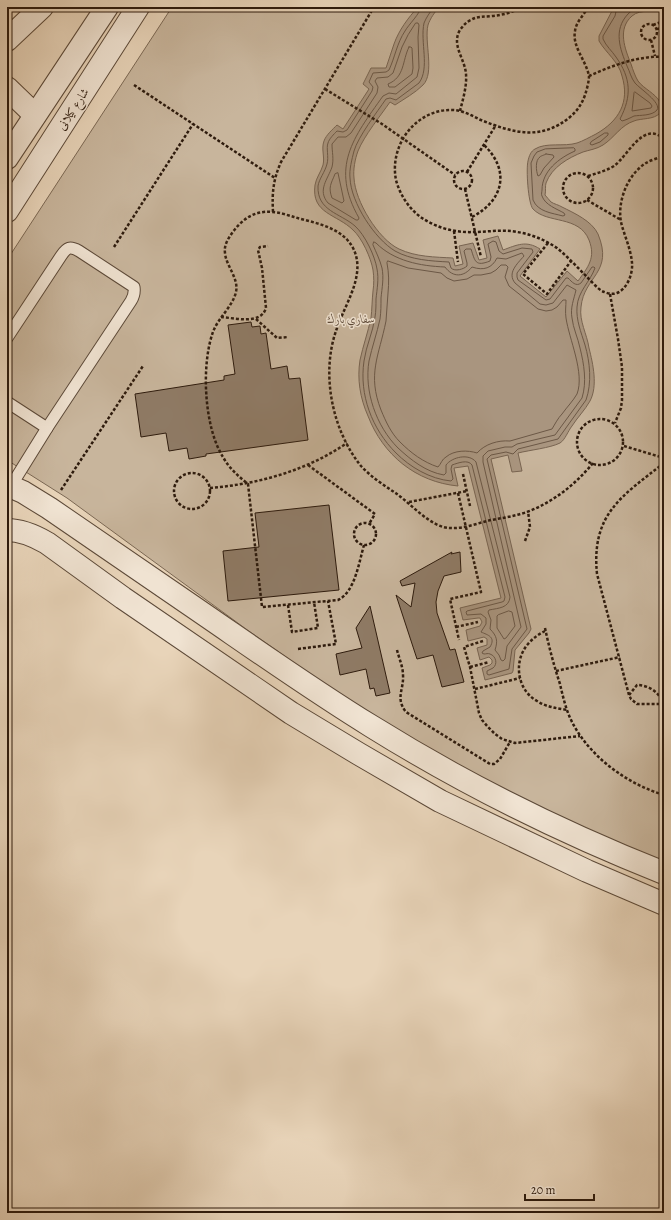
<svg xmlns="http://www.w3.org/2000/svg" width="671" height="1220" viewBox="0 0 671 1220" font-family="Alegreya,Amiri,serif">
	<rect width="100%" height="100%" fill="#e8d4b9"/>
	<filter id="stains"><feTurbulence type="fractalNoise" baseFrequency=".005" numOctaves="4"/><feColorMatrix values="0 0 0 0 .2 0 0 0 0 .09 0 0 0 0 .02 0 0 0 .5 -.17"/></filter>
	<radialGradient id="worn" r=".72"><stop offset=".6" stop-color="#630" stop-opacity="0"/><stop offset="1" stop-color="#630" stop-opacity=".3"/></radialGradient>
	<path fill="#c8b59c" stroke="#7b6854" d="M172,7H664V864L541,810L439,757L340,695L246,629L67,498L7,460V260Z"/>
	<path fill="#a9957f" stroke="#786451" d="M418,7H440C435,11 430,19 428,25C424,42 435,73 423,85C415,93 404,99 395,105L390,102C381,115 364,136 358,151C355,159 353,170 354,178C355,201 378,239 399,249C416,257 435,257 453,258L455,266L463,264L459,246L473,243L479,260L487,258L483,240L498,236L503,250C517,245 526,240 540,249L520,276L546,297L567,271L578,281C588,267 596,258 589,240C579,215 547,224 533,209C528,203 526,169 528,161C529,156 531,151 535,149C546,142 564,147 577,143C583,141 590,137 596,134C619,121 630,102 622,76C619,62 606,53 599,41V36L614,7H664V9C654,14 641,8 632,16C617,29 625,49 631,64C633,70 635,76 638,81C644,89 655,93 660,102C662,105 662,110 660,113C654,120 641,118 634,121C621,125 614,138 603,145C597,149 589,150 583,152C568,158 552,167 546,183C545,186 546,191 545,195C547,197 549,200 551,202C554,204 559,205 562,207C574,213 592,221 598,234C614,273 584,276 581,307C579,321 587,334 589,348C593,364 598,386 590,401C585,410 577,418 572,426C568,431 565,440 560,443C550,448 530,450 518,453L522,471L512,472L508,455L491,459L531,629L529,633L515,650L513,671L512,673L485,680L482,668L490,665L492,663V660L489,657L480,660L477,648L487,645V639L484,637L468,641L466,630L480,626L482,622L480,618H478L463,620L460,608L501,598L468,466L454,468L458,486C416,482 383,455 368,416C360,398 357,379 360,360C363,346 368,332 371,318C372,310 372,300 373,291C374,284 374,277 373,270C371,258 362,238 353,230C337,214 311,214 315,185C316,178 321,172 323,165C325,157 321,149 324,141C326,135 333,129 337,125L343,129L369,89L363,84L371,68H386C389,60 391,52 394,44C399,30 408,18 418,7Z"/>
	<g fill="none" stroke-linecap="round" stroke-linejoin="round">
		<g stroke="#6c5846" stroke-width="1">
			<path d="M421,7C420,14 409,24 405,31C397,43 395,57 389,70L386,72L373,73L369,82L373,87L372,91L347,130L343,132L337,131C334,134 329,139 328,143C326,148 329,157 327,164C325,172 319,179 318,186C317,211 340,213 355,226C365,235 375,256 377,269C379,279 377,289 376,299C376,305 376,311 375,317C373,332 366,346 364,361C359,395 372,429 396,453C410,467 430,479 451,481L453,479L451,469L452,465C458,463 468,459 472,465L505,597L504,601L502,602L467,611L466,612L467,615L481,614L486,618V624L481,632C488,635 496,637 490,647L483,651L482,653L484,654C486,654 488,653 490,654C496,656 498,664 493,668C491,669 489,670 487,671V674L489,675L509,669L512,649L527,629L487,459L491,455L506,452L513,454L518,449L558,439L586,400C592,383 590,362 585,345C581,332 576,320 577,307C578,291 590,282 595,268L594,267H592L581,283C576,287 572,282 568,278H566L550,299L546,300L518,280L517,277V273L533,252L532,249L522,248L503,254L499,251L496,242L493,241L488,244L491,257L490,261C475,267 475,261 471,249H466L464,251L467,263V266C464,269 455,272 451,268C450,266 450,264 449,262C431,261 411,260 395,251C375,239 351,203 350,178C349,170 352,159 354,151C358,137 377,112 386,99L390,98L396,100L419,83C430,68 420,42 424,23C426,18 430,12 434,7"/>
			<path d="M617,7L615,16L603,36V39C606,46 612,51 616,57C631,78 632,96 620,119L622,121C626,120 630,118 634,116C640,115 652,116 657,110C662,103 639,88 635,83C631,78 630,72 627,66C620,49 613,30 628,14C636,5 648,8 659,7"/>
			<path d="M416,23H418L419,25L418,37L419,68L417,77L396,94L389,93L383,96C353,138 330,167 359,218L358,220H356L328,203C317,190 328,179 332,167C334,159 332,152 332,144L338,137H346L351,133L377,93L378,87L375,81L377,78L388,77L393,73L402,47L408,35Z"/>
			<path d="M409,47H411L412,48L413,68L412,74L395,87H389L388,84C405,77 402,61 409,47Z"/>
			<path d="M635,92L650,103L652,106L651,108L632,111L634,93Z"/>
			<path d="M605,133H608V135L600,142L592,145L590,144L591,142Z"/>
			<path d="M574,148L575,149V151C559,158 542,171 542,190C542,191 541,195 542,196C545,205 557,209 564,213L565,215L563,216C552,213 538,212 533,200L531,163L534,156L537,152L545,149Z"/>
			<path d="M546,154L553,155L554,157L544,168L540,175L538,176C536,171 535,160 540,157C540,156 545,155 546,154Z"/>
			<path d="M338,173L344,201L342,203L332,198C328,187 331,184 335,174Z"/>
			<path d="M374,242L376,243C394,261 420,266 445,267C453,278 464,277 472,267C484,271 492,268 497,258L506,259L522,253L524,256C517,264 507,273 515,283L540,304L546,305L553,303L567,285L576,290C574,299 570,308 572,318C573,328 578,338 580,348C584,364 587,382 582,398L555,435L517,444L512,447H505L488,451L483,456V462L521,627L507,646L505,659L503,661L501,660L499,655L495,650C498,641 497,636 490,629L491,620L488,612L489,610C499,608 509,608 510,597L476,462C469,453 452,457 446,465V473L444,475C426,472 411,460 398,448C376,426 364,391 369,361C372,347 377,333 380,319C381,312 381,305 381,298C382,288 384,278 382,268C380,260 376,252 373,245Z"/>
			<path d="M388,261L408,268L441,273L447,278L454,281L467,279L474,275H481L491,273L496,270L501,265H506L508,267L505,277L509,286L538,309L546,311L552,310L557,307L563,300H566C566,306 565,312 566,318C569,339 585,373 577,394C573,401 567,407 562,414C558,418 555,424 552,429L510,441C498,440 485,444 477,453C468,450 454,450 446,457C442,459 441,464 438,467C423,462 411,453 400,442C391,433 386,422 381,410C367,374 379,356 386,321C387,312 387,302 388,293C389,283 389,273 387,263Z"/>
			<path d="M509,611L512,612L515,626L506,638L504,639L497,628V616L498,615Z"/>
		</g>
	</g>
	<g fill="#8f7b66" stroke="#2e1b0d">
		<path d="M251,322L252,327L260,326L261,334L266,333L271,369L287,366L289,379L300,378L308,440L206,454V456L189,459L187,448L169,451L166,433L141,437L135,394L224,380V376L235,374L228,325Z"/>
		<path d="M329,505L339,590L228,601L223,551L259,547L255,513Z"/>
		<path d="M452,552L451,554L460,552L461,572L444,576L438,591L436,602L437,613L450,650L455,649L464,682L442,687L433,655L417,659L396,595L411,607L415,583L402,586L400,581Z"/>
		<path d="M370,606L390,693L376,696L374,688L370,689L366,669L340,675L336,654L362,648L356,628Z"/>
	</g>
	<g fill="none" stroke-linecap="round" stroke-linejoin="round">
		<defs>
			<g id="service">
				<path d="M7,338L61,256C67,247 70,246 79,251L134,287C135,293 134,296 131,301L47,428L11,486"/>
				<path d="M7,402L47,428"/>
			</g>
			<g id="minor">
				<path d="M7,40L42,7"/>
				<path d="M7,485L23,492L49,508C95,540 142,572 189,604C249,645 309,688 371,726C464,784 563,833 664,873"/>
				<path d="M7,530C22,530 35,536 47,543L123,598L291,713L359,754L440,801L587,871L664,904"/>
			</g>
			<g id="tertiary">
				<path d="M7,88L35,115"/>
				<path d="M7,158L107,7"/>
				<path d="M7,211L138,7"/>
			</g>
		</defs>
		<use href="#service" stroke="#5c4938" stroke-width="13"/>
		<use href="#minor" stroke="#5c4938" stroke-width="24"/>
		<use href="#tertiary" stroke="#5c4938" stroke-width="24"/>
		<g stroke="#2e1b0d" stroke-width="2.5" stroke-dasharray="3 2" stroke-linecap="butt">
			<path d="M588,7C584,15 576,22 575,31C572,47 586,60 589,76C589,81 587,89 585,95C582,104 577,111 570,117C541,141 513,133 481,120C472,116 463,110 452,110C416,109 389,145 396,180C400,195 409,209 422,218C437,228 456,233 474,232C488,232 502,229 517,232C531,234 545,240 557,248C568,257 578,268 588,278C592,282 597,288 602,291C606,293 612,295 617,293C627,289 633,274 632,263C631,249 624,235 621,222C617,201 628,174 646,163C651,160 658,158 664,156"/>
			<circle cx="649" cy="32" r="8"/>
			<path d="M653,25L664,21"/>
			<path d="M657,29L664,28"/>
			<path d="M651,40L655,56"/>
			<path d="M589,76C611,66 640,55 664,57"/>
			<path d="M134,85L275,178"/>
			<path d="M325,89L382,124L455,175"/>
			<path d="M460,111C463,99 467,86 466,74C465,59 451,45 460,30C463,26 466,22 471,20C477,16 484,17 492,16C502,15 512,13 521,7"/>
			<circle cx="463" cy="180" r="9"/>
			<path d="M467,172L496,125"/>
			<circle cx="578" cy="188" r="15"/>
			<path d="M588,176C597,173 606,171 614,166C628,156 643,120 664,139"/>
			<path d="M465,189L481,257"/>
			<path d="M587,200L621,220"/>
			<path d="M273,212C272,193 273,180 281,162L374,7"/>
			<path d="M472,217C503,201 511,171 484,145"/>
			<path d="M454,231L458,262"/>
			<path d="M548,243L523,274L547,294L571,261"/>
			<path d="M114,247L193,124"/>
			<path d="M610,294L618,339L622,367V400L621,408L615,423"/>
			<path d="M221,317C235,318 261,325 266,308L262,268L258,250L260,247L268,246"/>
			<path d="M256,319L277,338L288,337"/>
			<circle cx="600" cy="442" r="23"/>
			<path d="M624,446L664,458"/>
			<path d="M664,463C622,496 591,514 597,574L629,695L631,699L637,704H664"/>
			<path d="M308,465L375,514L369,524"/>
			<circle cx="192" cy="491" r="18"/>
			<path d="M463,474L470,506"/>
			<path d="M210,488C258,484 306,471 347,443"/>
			<path d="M61,490L143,366"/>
			<path d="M458,493L481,592L450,599L459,640"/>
			<path d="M409,502L467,491"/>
			<circle cx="365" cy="534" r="11"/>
			<path d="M525,541L530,527L528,511"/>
			<path d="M364,545C359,562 355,592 338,600L262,607L248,484C238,476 229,468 223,457C204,427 201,365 213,332C218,318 233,306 236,292C239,278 226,266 225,253C224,246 227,241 230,236C240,221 253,210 272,212C279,212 287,215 294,217C315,223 342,227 353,248C367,275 344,305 336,331C321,374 332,430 361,466C371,477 385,486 397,494C412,505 432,528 450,528C464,529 478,523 491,520C503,518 515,516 527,512C553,502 575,485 593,463"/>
			<path d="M288,605L292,632L318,628L314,602"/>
			<path d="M456,627L478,622"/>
			<path d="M545,628C549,647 554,666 560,684C563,697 566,710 572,722C590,757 627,784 664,795"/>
			<path d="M545,631C539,634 533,638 528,644C513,661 517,690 537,701C546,707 556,708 567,710"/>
			<path d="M483,641L464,647L470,667L479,713L482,720L488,727L495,734L502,739L515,743L580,736"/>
			<path d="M298,649L336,644L328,601"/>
			<path d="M397,650C399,658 403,667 403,675C404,690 395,698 406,712L490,764H494L500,759L510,742"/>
			<path d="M470,667L489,662"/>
			<path d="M556,671L620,657"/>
			<path d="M475,689L520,678"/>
			<path d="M629,695L637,685C648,685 660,692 663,704"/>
		</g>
		<use href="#service" stroke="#f0e3d2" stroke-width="11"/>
		<use href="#minor" stroke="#f0e3d2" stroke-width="22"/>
		<use href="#tertiary" stroke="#f0e3d2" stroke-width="22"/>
	</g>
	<g text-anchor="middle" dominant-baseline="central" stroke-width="3" stroke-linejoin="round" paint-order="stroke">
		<g font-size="12" fill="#2e1b0d" stroke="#f0e3d2">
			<text transform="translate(73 109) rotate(-57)">شارع كيلانى</text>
		</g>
		<g font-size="12" font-style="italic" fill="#5c4938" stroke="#f0e3d2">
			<text x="351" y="319">سفاري بارك</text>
		</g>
	</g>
	<rect width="671" height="1220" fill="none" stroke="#e8d4b9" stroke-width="24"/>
	<rect x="8" y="8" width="655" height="1204" fill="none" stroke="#2e1b0d" stroke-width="2"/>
	<rect x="12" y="12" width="647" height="1196" fill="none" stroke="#2e1b0d"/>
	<path d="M525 1194v6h69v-6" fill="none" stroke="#2e1b0d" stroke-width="2"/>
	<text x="531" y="1194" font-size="12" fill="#2e1b0d" stroke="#f0e3d2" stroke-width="3" paint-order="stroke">20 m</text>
	<rect width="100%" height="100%" filter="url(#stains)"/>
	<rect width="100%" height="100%" fill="url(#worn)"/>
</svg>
